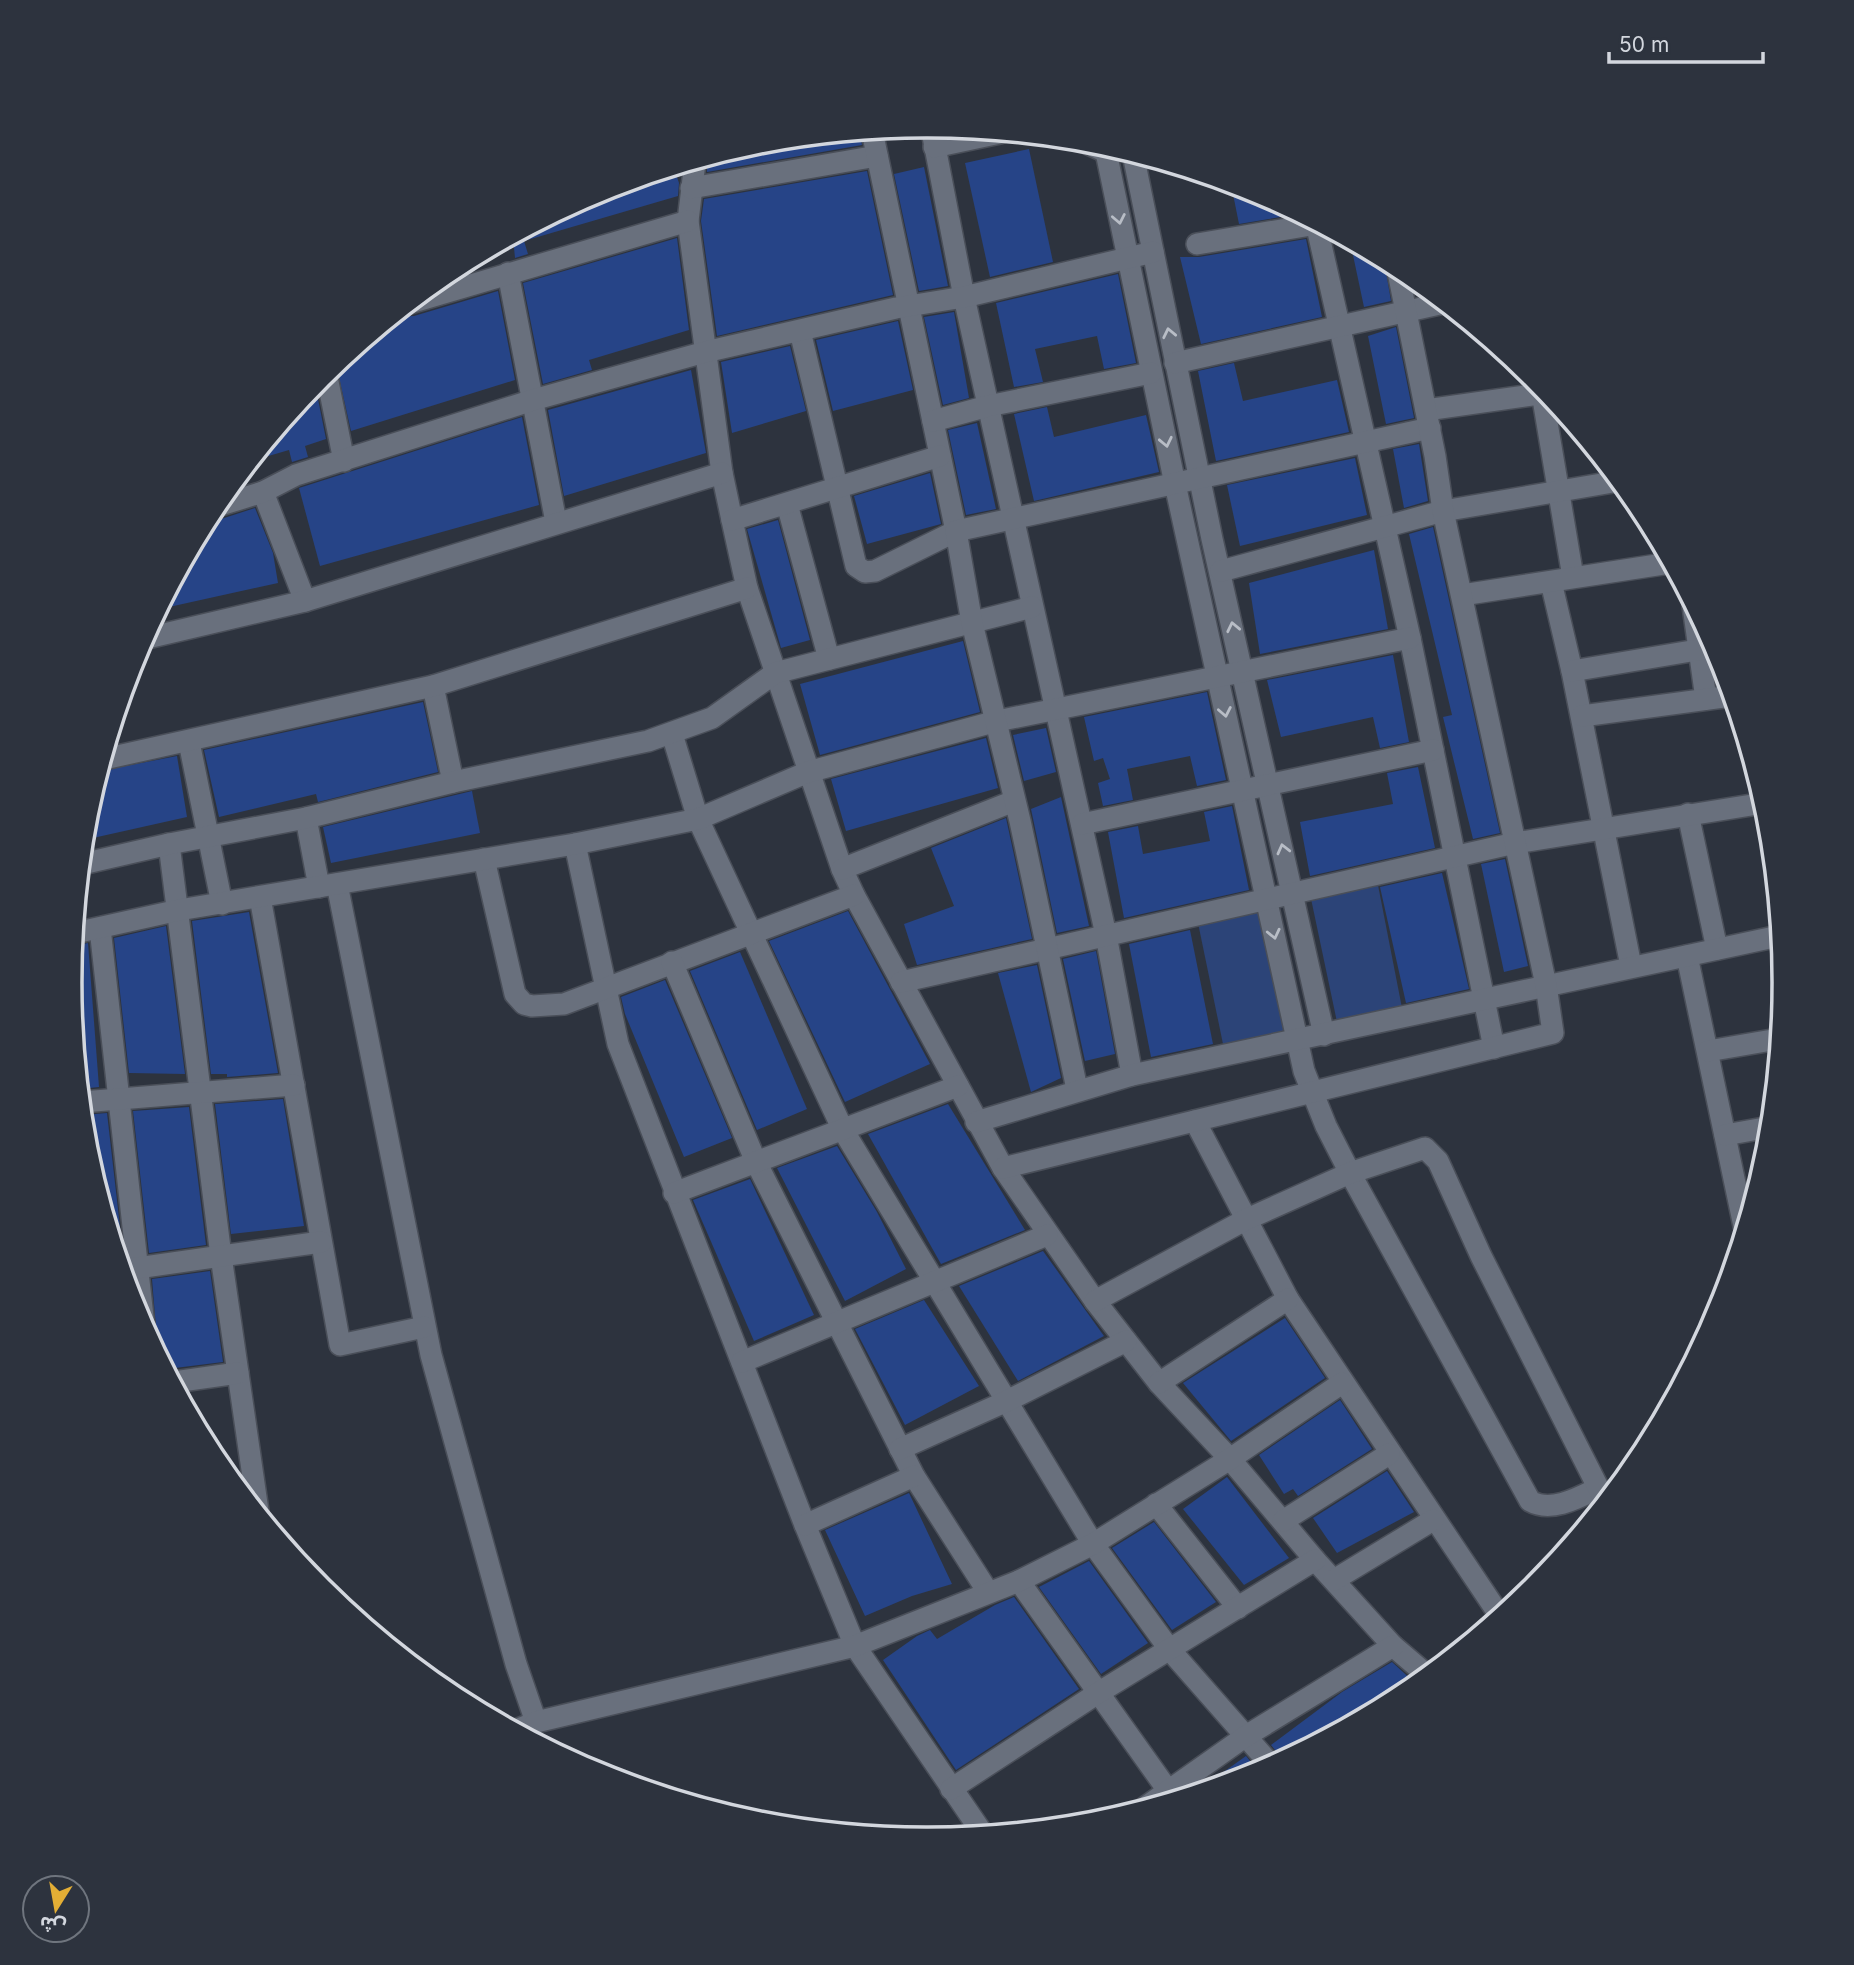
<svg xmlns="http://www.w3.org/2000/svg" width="1854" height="1965" viewBox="0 0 1854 1965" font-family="Inter,'Noto Sans Arabic',sans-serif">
	<rect width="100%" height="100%" fill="#2d333e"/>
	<g fill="#2c4478">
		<path d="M1377,880L1402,1008L1337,1022L1310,894Z"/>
		<path d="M1265,909L1293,1029L1223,1044L1198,923Z"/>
	</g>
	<g fill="#264487">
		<path d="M859,132L862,145L707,172V158L760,142Z"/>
		<path d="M1029,149L1053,262L990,277L965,163Z"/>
		<path d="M924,167L948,286L919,291L894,174Z"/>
		<path d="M674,168L679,183L678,196L524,241L528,254L515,258L513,237L599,191Z"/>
		<path d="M867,171L893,295L717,336L701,221L704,199Z"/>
		<path d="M1231,184L1255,191L1298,214L1239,224Z"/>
		<path d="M677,238L689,330L589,360L592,370L543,384L523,283Z"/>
		<path d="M1306,239L1322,317L1201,344L1180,257H1199Z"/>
		<path d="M1350,241L1384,260L1391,301L1364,307Z"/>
		<path d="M1118,274L1136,363L1104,369L1097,336L1035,349L1043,382L1014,387L996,303Z"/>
		<path d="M498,291L515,380L351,431L336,364L393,317L414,316Z"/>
		<path d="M954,312L969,398L943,405L924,317Z"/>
		<path d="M898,321L913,390L833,411L816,340Z"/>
		<path d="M1396,327L1414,418L1386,424L1368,336Z"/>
		<path d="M790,346L806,411L732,433L721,362Z"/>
		<path d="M1234,363L1243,401L1337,380L1349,432L1216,461L1198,371Z"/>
		<path d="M691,370L706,453L564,496L548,410Z"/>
		<path d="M315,384L326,439L305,446L308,457L292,462L289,450L251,461Z"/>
		<path d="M1047,407L1054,437L1146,415L1159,472L1034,501L1014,414Z"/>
		<path d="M522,417L539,505L320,566L299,488Z"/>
		<path d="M977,423L996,509L966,515L948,430Z"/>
		<path d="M1419,444L1428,501L1404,508L1393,449Z"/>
		<path d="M1355,458L1367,515L1240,546L1227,485Z"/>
		<path d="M930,473L941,524L867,544L854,496Z"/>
		<path d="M255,508L273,553L278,583L160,609L208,518L218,520Z"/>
		<path d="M778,520L810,640L781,648L747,529Z"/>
		<path d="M1433,527L1500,833L1473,839L1443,717L1452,715L1409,534Z"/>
		<path d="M1374,550L1388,629L1260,654L1249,583Z"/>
		<path d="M963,641L980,712L820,755L800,684Z"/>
		<path d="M1393,655L1409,742L1380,748L1373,717L1281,737L1267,680Z"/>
		<path d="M1207,692L1226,780L1197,786L1190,756L1127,769L1133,800L1103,806L1098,783L1110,779L1103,758L1094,761L1084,717Z"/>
		<path d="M423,702L438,772L318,802L316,794L219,817L204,750Z"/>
		<path d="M1046,728L1056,772L1024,781L1013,735Z"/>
		<path d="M986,738L998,788L846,831L831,779Z"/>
		<path d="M177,756L187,817L84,840L87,815L100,771Z"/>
		<path d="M1418,767L1435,848L1310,876L1300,822L1393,804L1387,773Z"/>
		<path d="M472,791L480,833L331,863L323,827Z"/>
		<path d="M1061,797L1089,926L1057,933L1031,809Z"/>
		<path d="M1232,806L1249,890L1124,918L1108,832L1138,826L1143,854L1210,841L1204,812Z"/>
		<path d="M1006,818L1032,939L917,965L904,924L954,906L931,848Z"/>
		<path d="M1505,859L1528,966L1504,972L1481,864Z"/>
		<path d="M1442,873L1469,989L1406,1003L1380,887Z"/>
		<path d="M848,911L930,1064L845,1102L769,941Z"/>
		<path d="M249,912L278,1073L227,1077V1074H211L192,921Z"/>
		<path d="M166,926L185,1074L129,1073L114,938Z"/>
		<path d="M1190,930L1213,1044L1151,1057L1129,944Z"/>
		<path d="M88,943L99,1087L80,1089L70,982L74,946Z"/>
		<path d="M1096,951L1115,1054L1085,1061L1063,959Z"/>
		<path d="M740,952L807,1109L757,1130L690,971Z"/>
		<path d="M1037,965L1061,1078L1031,1092L998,973Z"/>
		<path d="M665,980L732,1138L684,1157L625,1014L621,997Z"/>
		<path d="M283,1099L304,1226L231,1234L215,1104Z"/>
		<path d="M948,1104L1025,1230L941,1264L868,1134Z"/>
		<path d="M189,1107L206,1245L149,1253L133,1111Z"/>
		<path d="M107,1113L123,1253L118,1254L86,1149L83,1115Z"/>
		<path d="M837,1146L877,1212L906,1269L845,1301L777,1168Z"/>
		<path d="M750,1179L814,1315L754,1341L693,1200Z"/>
		<path d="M1043,1251L1104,1336L1018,1381L959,1286Z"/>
		<path d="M210,1271L223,1362L167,1369L158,1352L152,1279Z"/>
		<path d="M924,1300L979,1386L905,1425L855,1329Z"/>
		<path d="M1285,1318L1325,1378L1231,1441L1183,1383Z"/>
		<path d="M1340,1400L1372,1449L1298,1496L1293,1489L1284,1494L1259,1455Z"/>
		<path d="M1387,1471L1414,1512L1337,1553L1313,1518Z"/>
		<path d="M1227,1477L1289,1558L1244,1585L1183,1509Z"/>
		<path d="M909,1493L952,1584L912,1596L865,1616L825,1530Z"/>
		<path d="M1154,1522L1216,1602L1172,1630L1112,1548Z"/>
		<path d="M1089,1561L1148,1643L1101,1674L1039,1587Z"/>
		<path d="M1014,1597L1079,1689L956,1770L883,1660L917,1636L930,1630L937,1639L995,1605Z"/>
		<path d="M1392,1662L1416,1684L1403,1695L1283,1760L1271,1745L1342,1692Z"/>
		<path d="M1246,1756L1259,1772L1203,1790L1201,1788Z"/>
	</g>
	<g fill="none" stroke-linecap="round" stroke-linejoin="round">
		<defs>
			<g id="minor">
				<path d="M931,126L964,297L1106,935L1132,1075"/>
				<path d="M1082,141L1106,152L1119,151"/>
				<path d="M934,147L1000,133"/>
				<path d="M1106,152L1175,484L1304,1071L1326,1126L1350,1173L1530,1501C1551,1513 1578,1498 1598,1488"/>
				<path d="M1133,154L1212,539L1324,1035"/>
				<path d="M695,162L688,221L722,473L732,520L747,588L842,869L854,895L1003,1168L1095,1301L1159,1383L1230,1459L1315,1560L1393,1646L1427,1675"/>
				<path d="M691,188L877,156"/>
				<path d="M1316,223L1410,638L1494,1048"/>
				<path d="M1197,244L1317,224"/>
				<path d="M508,273L556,522"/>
				<path d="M410,303L688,221"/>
				<path d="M800,331L856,566L865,572L875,571L956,531L872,131"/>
				<path d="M1175,363L1444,303"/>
				<path d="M326,372L344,461"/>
				<path d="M1541,387L1573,577"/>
				<path d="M1426,410L1547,393"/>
				<path d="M933,421L988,406L1151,373"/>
				<path d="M263,492L305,601"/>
				<path d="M787,504L829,659"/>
				<path d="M214,507L263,492L296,475L533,400L705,352L896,308L964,297L1153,252"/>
				<path d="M732,520L940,456"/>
				<path d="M1221,571L1443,511L1619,481"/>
				<path d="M1551,582L1572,671L1631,966"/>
				<path d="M1462,595L1670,563"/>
				<path d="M1693,606L1706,699"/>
				<path d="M143,639L305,601L722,473"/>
				<path d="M1572,671L1715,647"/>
				<path d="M433,686L453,782"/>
				<path d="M1582,716L1731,696"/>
				<path d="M672,734L698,819L843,1130L1093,1544L1170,1650L1271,1765"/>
				<path d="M189,742L222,904"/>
				<path d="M104,759L433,686L747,588"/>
				<path d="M1688,814L1717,949"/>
				<path d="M306,818L319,887"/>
				<path d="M1082,824L1433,750"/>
				<path d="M169,844L221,1256L258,1511"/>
				<path d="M575,844L618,1044L805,1525L855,1646L983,1834"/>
				<path d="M484,859L515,994L524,1004L532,1006L564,1004L854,895"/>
				<path d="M82,864L169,844L306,818L453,782L648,741L712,718L775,673L1032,607"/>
				<path d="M842,869L1014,801"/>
				<path d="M337,884L431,1355L516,1664L536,1722L516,1730"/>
				<path d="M260,897L340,1345L424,1327"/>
				<path d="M100,928L144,1326"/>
				<path d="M75,933L179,910L575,844L698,819L808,772L997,721L1410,638"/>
				<path d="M1687,956L1744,1226"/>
				<path d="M672,962L756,1162L914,1476L988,1592"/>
				<path d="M901,982L1515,843L1764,803"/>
				<path d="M1708,1051L1778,1039"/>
				<path d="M1077,1089L1020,821L972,623L956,531L1430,428"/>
				<path d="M82,1102L294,1085"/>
				<path d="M1195,1121L1288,1299L1494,1607"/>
				<path d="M976,1122L1132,1075L1779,936"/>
				<path d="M1725,1135L1770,1127"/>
				<path d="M1003,1168L1553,1033L1546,985L1443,511L1435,456L1397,267"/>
				<path d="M674,1193L958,1086"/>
				<path d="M123,1270L321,1242"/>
				<path d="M1095,1301L1245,1220L1350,1173L1425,1148L1438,1161L1481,1256L1604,1499"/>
				<path d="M742,1362L1047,1235"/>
				<path d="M174,1382L238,1373"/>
				<path d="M1159,1383L1288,1299"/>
				<path d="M900,1449L1007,1401L1126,1341"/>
				<path d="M1156,1504L1238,1608"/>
				<path d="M1283,1521L1389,1454"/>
				<path d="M805,1525L914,1476"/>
				<path d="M1334,1580L1433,1520"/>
				<path d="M1019,1581L1174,1799"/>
				<path d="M536,1722L855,1646L1019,1581L1093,1544L1230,1459L1342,1383"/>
				<path d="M951,1789L1098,1693L1315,1560"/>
				<path d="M1144,1808L1246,1736L1393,1646"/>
			</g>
		</defs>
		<use href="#minor" stroke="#4a4f59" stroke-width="24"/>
		<use href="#minor" stroke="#69707d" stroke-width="21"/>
	</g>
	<defs><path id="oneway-chevron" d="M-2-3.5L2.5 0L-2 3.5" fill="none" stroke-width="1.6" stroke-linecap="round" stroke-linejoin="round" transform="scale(1.75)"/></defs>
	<g stroke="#b8bdc6">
		<use href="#oneway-chevron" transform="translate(1119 219) rotate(79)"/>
		<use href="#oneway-chevron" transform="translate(1169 333) rotate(-102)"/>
		<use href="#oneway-chevron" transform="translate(1166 442) rotate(78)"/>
		<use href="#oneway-chevron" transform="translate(1233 627) rotate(-102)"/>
		<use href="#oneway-chevron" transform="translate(1225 712) rotate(79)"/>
		<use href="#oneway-chevron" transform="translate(1283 849) rotate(-104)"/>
		<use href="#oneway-chevron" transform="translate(1274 934) rotate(77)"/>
	</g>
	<path d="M0 0H1854V1965H0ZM926 138H928A844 844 0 0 1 1772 982V983A844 844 0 0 1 928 1827H926A844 844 0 0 1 82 983V982A844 844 0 0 1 926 138Z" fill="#2d333e" fill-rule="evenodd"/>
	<path fill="none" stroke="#d3d7de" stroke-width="3.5" d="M926 138H928A844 844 0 0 1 1772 982V983A844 844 0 0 1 928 1827H926A844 844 0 0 1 82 983V982A844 844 0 0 1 926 138Z"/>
	<g transform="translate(56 1909) rotate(191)"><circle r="33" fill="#2d333e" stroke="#6f757e" stroke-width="2"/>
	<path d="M0-5L12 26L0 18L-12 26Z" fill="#e3ae35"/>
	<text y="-10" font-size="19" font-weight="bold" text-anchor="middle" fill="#d3d7de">ش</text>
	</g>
	<path d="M1609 52v10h154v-10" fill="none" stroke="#d3d7de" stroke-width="3.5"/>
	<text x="1619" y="52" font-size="21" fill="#d3d7de" stroke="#2d333e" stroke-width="5" paint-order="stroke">50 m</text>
</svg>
